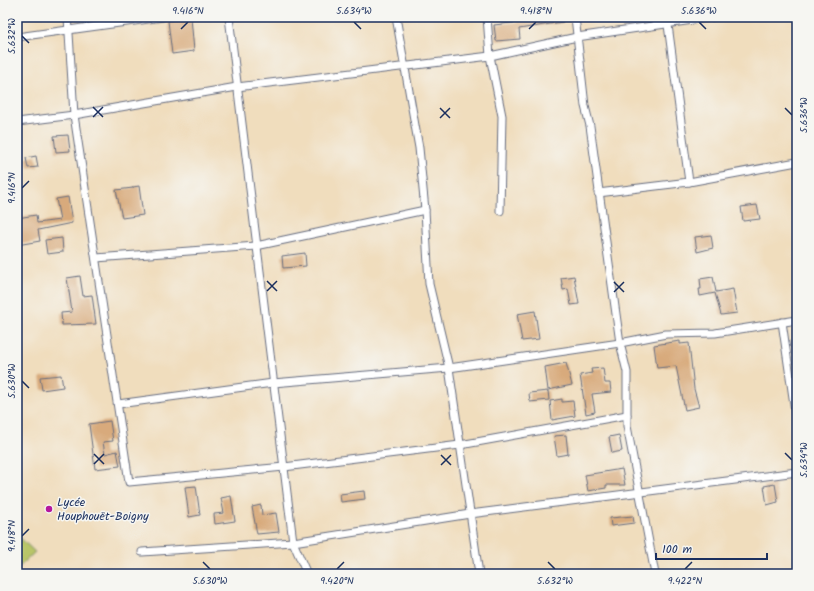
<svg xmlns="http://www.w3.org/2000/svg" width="814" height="591" viewBox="0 0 814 591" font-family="Kalam,sans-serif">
	<rect width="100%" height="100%" fill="#f6f6f2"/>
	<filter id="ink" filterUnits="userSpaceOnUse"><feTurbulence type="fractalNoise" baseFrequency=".025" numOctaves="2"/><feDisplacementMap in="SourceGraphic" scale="8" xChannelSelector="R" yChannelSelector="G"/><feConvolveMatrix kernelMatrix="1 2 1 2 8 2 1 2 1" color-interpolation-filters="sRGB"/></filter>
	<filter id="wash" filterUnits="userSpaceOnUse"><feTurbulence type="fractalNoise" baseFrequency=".012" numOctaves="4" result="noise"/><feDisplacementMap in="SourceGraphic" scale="16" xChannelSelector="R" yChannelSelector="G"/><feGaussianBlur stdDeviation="0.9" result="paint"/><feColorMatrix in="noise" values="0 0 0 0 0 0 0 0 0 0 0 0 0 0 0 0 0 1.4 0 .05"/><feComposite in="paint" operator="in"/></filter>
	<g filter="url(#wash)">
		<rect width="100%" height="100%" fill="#f0ddbd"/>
		<path fill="#b8c567" stroke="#6a7a62" d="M17,535L35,552L17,569Z"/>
		<g id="blocks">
			<g fill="#d8aa7b">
				<path d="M528,17H563V22L519,29L520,39L496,41L494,25L528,21Z"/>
				<path d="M191,18L194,51L172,54L168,21Z"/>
				<path d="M68,135L70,151L56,152L54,136Z"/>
				<path d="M36,156L38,167L28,168L26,158Z"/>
				<path d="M139,186L143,215L122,218L116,190L133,188V187Z"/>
				<path d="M68,197L72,223L38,230L40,241L17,245V218L36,215L37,223L60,220L56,199Z"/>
				<path d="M757,205L760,219L743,221L741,207Z"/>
				<path d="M711,235L713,248L697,252L695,237Z"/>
				<path d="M62,238L63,252L47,254L45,240Z"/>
				<path d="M305,253L306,266L283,268L282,256Z"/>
				<path d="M80,276L83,296L92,295L96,324L62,325L61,313L72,312L67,278Z"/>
				<path d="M574,276L579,304L571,305L568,289L563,290L561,278Z"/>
				<path d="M713,277L716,292L733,289L737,313L721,315L715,293L700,296L699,289H701L700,279Z"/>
				<path d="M535,311L539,339L522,341L517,314Z"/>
				<path d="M680,341V344L689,343L694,389L699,407L685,410L676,366L657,368L654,345Z"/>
				<path d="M566,363L572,385L548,390L545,367Z"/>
				<path d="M603,368L605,383H610L611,392L592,394L595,412L586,414L580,375L592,373L591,369Z"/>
				<path d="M61,375L63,387L42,390L40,377Z"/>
				<path d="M548,391L549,400L530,402L529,393Z"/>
				<path d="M562,399V402L573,401L575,416L552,420L550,401Z"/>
				<path d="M110,421L113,441L103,442L105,454L117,451L120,466L95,469L89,424Z"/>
				<path d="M566,435L568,454L557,456L554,436Z"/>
				<path d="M619,435L622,451L612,453L609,437Z"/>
				<path d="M622,469L625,485H606V488L588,491L585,475Z"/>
				<path d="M775,484L778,502L767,505L764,486Z"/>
				<path d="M196,486L200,515L189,517L185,487Z"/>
				<path d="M364,491L365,499L341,502L340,494Z"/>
				<path d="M231,496L235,521L215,524L214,514L224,513L221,498Z"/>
				<path d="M261,505L262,515L276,513L279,532L257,534L252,507Z"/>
				<path d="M633,516L634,523L611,526L610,518Z"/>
			</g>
		</g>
	</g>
	<g filter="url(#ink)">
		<use href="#blocks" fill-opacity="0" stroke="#666c7f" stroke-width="1"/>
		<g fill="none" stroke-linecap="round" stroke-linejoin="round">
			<defs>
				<g id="minor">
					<path d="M68,17L74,115L129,482L284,467L460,445L627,415"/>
					<path d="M229,17L293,542L307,574"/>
					<path d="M396,17L419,148L425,210L429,284L449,368L479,574"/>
					<path d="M487,17L490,56L502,116L500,211"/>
					<path d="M575,17L585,106L590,126L620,343L627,372V426L655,574"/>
					<path d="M668,25L689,182"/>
					<path d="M17,37L163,17"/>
					<path d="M17,122L74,115L237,87L490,56L577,37L713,17"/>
					<path d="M598,193L689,182L797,162"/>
					<path d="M96,258L256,246L425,210"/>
					<path d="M782,322L797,425"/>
					<path d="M118,404L273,383L449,368L620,343L666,334L715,333L797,320"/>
					<path d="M142,552L293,542L470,514L797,472"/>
				</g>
			</defs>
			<use href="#minor" stroke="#666c7f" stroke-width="9"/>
			<use href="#minor" stroke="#fff" stroke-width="7"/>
		</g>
	</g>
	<path fill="none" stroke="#1b2f5e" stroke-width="1.5" d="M354,22L361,29M699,22L706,29M181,29L188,22M529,29L536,22M22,36L29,43M93,107L103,117M440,108L450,118M785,108L792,115M93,117L103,107M440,118L450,108M22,188L29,181M267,281L277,291M614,282L624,292M267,291L277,281M614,292L624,282M22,381L29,388M785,453L792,460M94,454L104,464M441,455L451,465M94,464L104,454M441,465L451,455M22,536L29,529M203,562L210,569M548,562L555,569M337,569L344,562M685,569L692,562"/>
	<circle fill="#b5179e" stroke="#f6f6f2" stroke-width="1.5" cx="49" cy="509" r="4"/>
	<g text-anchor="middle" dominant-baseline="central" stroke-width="3" stroke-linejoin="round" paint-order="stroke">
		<g font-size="12" fill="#1b2f5e" stroke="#f6f6f2" text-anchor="start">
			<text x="57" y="502">Lycée<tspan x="57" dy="14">Houphouët-Boigny</tspan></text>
		</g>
	</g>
	<rect width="814" height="591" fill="none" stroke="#f6f6f2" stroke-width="44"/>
	<path d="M656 553v6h111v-6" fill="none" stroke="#1b2f5e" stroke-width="2"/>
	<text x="662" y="553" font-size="12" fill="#1b2f5e" stroke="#f6f6f2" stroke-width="3" paint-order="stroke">100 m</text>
	<rect x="22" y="22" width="770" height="547" fill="none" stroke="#1b2f5e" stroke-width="1.5"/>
	<g font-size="10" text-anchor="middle" fill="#1b2f5e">
		<text x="188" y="14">9.416°N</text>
		<text x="354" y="14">5.634°W</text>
		<text x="536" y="14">9.418°N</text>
		<text x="699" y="14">5.636°W</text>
		<text transform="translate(11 36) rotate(-90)" y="4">5.632°W</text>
		<text transform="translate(803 115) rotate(-90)" y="4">5.636°W</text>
		<text transform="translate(11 188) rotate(-90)" y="4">9.416°N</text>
		<text transform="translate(11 381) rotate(-90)" y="4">5.630°W</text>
		<text transform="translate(803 460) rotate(-90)" y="4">5.634°W</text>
		<text transform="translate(11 536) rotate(-90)" y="4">9.418°N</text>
		<text x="210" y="584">5.630°W</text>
		<text x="337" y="584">9.420°N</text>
		<text x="555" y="584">5.632°W</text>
		<text x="685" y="584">9.422°N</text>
	</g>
</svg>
